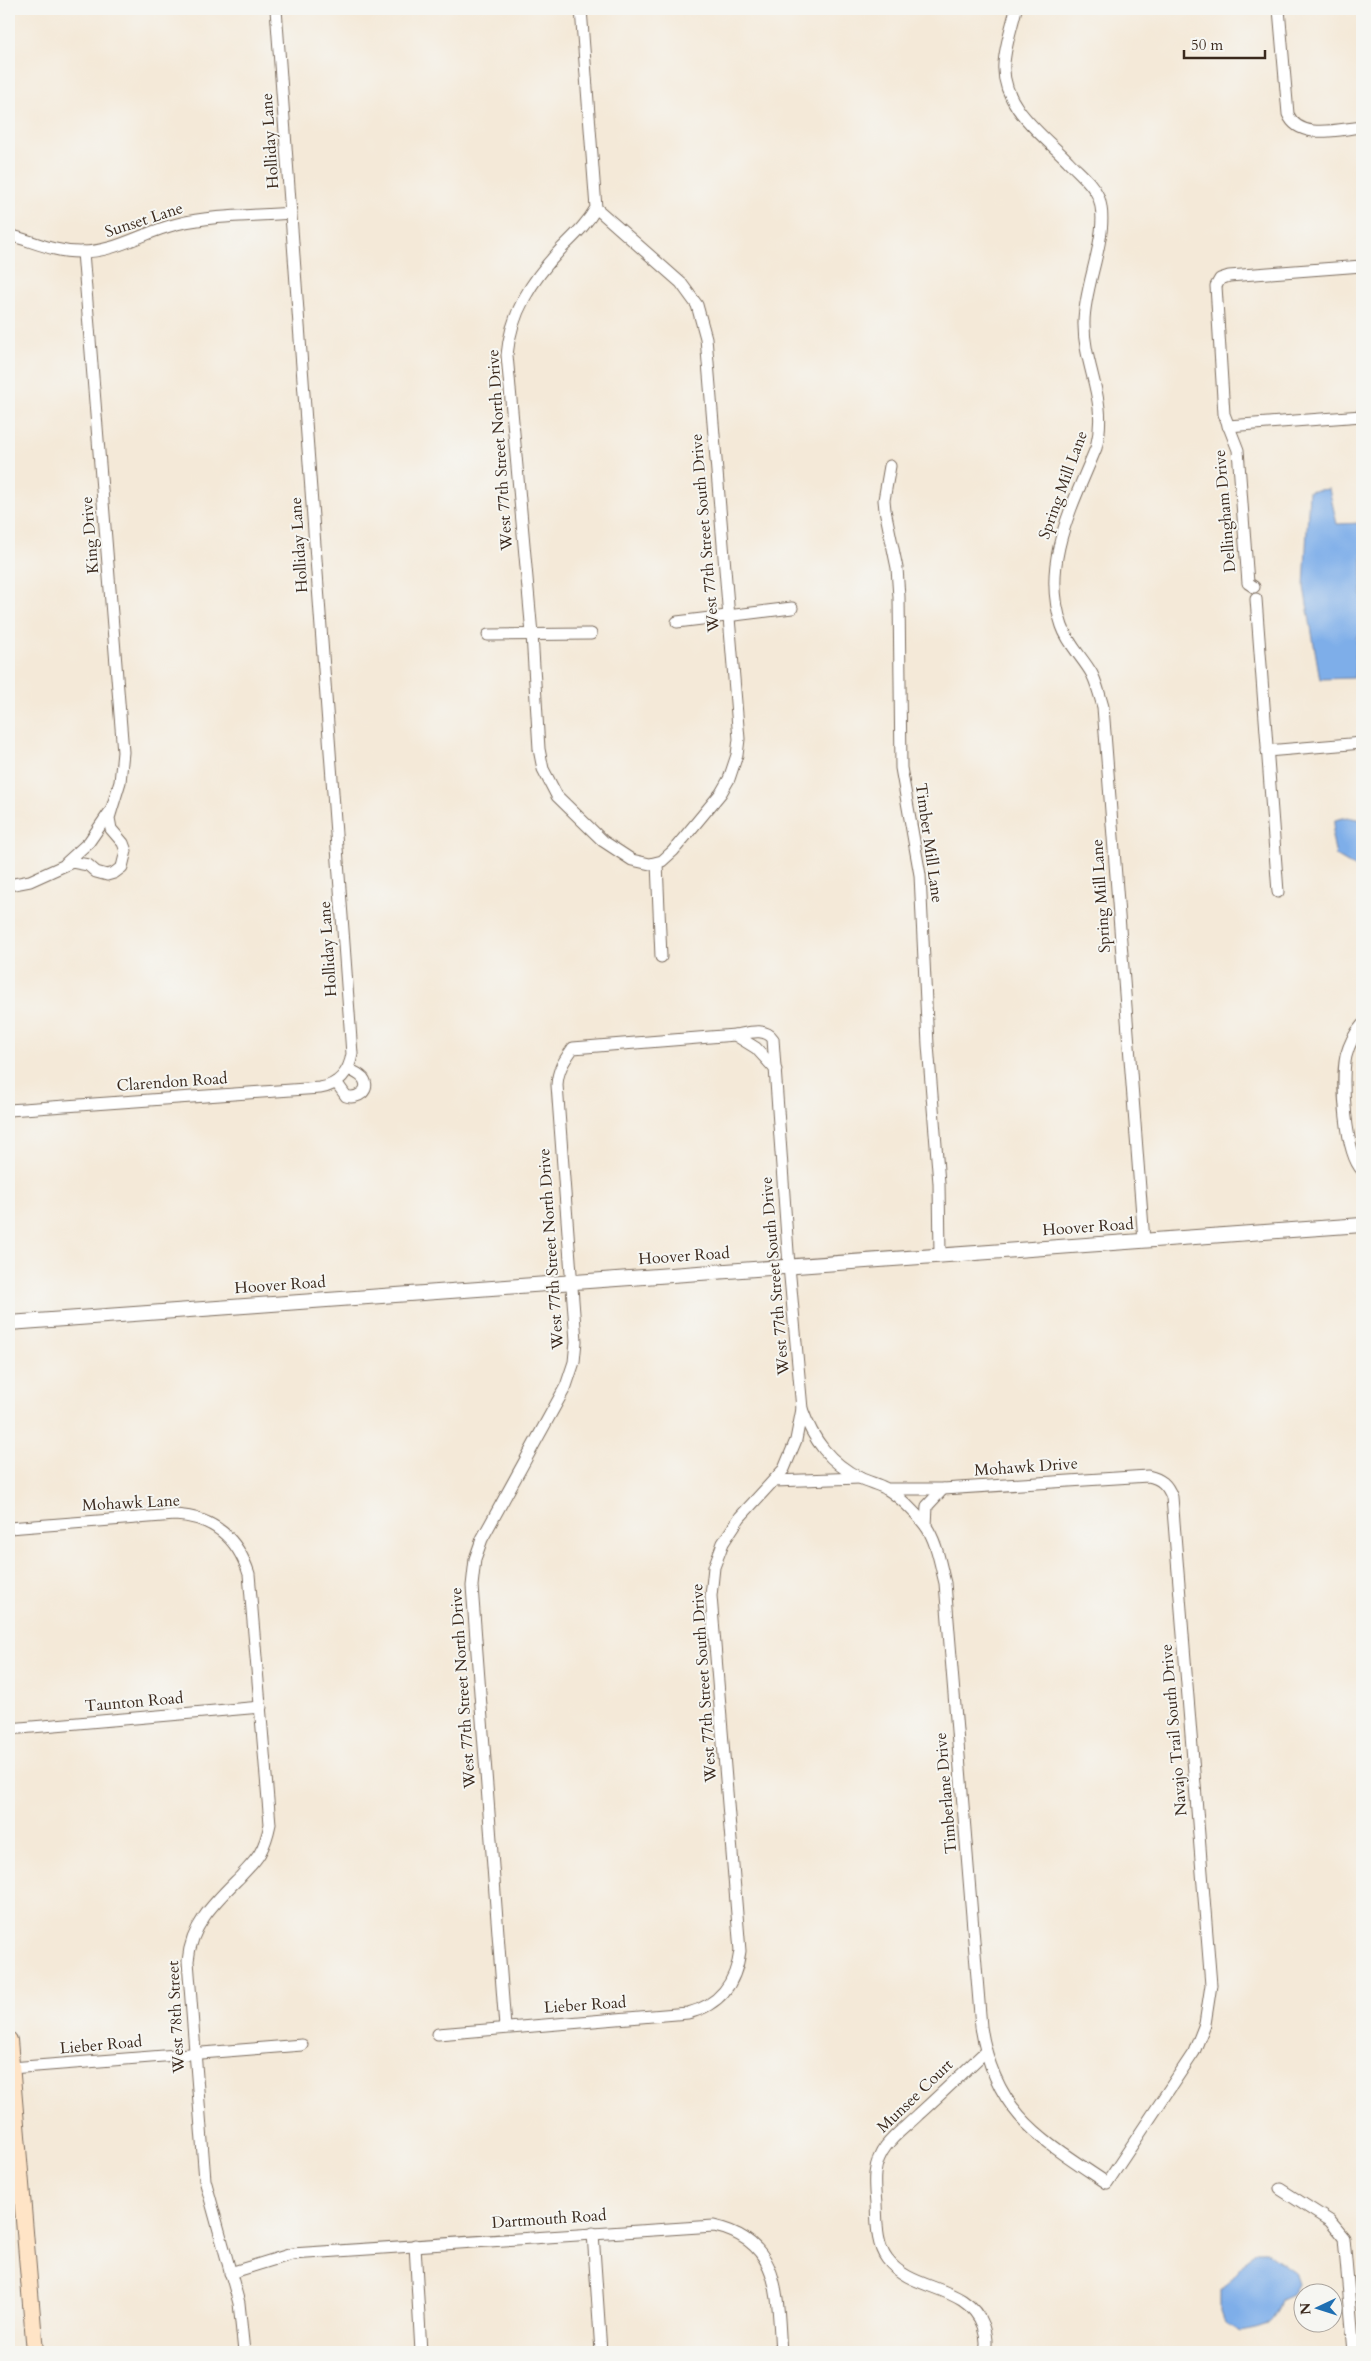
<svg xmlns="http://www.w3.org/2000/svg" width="1371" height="2361" viewBox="0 0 1371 2361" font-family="Cardo,serif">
	<rect width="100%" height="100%" fill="#f6f6f2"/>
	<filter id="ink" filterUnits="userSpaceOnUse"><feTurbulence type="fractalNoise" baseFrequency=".02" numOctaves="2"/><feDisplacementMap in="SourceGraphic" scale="10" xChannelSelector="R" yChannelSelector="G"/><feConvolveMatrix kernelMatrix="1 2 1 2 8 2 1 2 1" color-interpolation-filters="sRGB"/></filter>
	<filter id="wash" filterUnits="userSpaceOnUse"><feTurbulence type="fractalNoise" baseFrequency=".0096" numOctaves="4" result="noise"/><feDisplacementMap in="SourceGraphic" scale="20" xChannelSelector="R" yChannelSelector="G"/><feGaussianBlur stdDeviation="1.12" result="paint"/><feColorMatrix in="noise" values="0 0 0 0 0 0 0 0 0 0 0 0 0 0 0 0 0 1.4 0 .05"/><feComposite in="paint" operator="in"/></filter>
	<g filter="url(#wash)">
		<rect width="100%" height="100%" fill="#f4e9d8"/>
		<g fill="#7eaee9" stroke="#5c6c84">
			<path d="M1329,489L1337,524L1362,523V629L1357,636L1354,678L1320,679L1304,587L1309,491Z"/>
			<path d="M1347,817L1362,820V869H1358L1336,856L1332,836L1335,820Z"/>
			<path d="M1254,2252H1266L1294,2272L1298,2284L1292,2295L1281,2300C1272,2327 1267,2327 1240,2332L1225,2323L1221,2312V2290Z"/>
		</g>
	</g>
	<g filter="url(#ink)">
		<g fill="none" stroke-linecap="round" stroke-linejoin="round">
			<defs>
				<g id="minor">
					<path d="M581,9L596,208C587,224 574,236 561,249C532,280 511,312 507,355L532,634L539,749L543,769L557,796L603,841L632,860L650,864L662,861L673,851L721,793L729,779L737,755L739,739L706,338L697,305L681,283L596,208"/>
					<path d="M1016,9C1012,26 1005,46 1004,64C1001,106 1042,134 1068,161C1078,172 1092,182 1098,196C1112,230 1084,283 1084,322C1083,367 1109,399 1096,448C1073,505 1040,563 1062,626C1068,644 1083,658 1092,674C1097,684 1100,696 1103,707L1144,1241"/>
					<path d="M1279,9L1288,114C1299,141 1339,129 1362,127"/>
					<path d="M9,235C33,241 53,252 79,252C115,253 143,232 177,224C214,215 254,216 291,213"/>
					<path d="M1228,426L1362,416"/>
					<path d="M890,466L884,500L885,510L897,568L899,597L901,768L920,875L928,1045L939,1183L940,1255"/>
					<path d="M1254,587L1248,583L1238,450L1224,414L1216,286L1220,279L1229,276L1362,266"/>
					<path d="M1256,599L1278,892"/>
					<path d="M677,622L792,608"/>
					<path d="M488,635L591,634"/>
					<path d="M1267,751L1362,743"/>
					<path d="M66,863L89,842L109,813"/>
					<path d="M657,863L661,957"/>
					<path d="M9,885L30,881L72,862L88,865L96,872L107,875L114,873L122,867L126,851L123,843L111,829L109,818L120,782L123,752L83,252"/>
					<path d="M1362,1025C1355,1033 1349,1045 1346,1056C1341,1080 1345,1153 1362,1170"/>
					<path d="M336,1082L346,1096C357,1100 372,1090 363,1078C359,1074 353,1071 348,1069"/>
					<path d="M9,1110L320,1088C339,1085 349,1072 352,1054L276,9"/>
					<path d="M802,1409C813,1440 830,1463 860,1478C868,1482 877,1484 885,1488C899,1496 915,1512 925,1525C937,1541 940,1564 945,1583L981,2027C995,2114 1040,2138 1107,2183L1194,2052L1205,2024L1211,1985L1172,1497C1167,1484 1161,1479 1148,1476L943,1489H886"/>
					<path d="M774,1481L860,1478"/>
					<path d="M926,1526L927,1506L943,1489"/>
					<path d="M9,1528L175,1515C214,1517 238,1539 249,1574L270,1824C268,1834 265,1844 260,1853C255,1862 247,1869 240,1877C215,1902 191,1924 188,1961L205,2180L239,2303L244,2352"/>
					<path d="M9,1729L261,1707"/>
					<path d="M505,2027L472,1586L475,1559L482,1539L566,1386L574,1362L576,1341L557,1085C558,1069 564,1061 573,1048L735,1035L756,1048L776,1070"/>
					<path d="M438,2034L688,2013C720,2005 736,1983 740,1951L711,1596L714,1567L723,1543L740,1517L784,1469L796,1440L802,1409L789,1266L773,1039C765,1027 748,1033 735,1035"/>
					<path d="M11,2068L302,2045"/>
					<path d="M1280,2189L1330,2221L1344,2238L1354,2352"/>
					<path d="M593,2233L601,2352"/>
					<path d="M415,2245L421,2352"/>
					<path d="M230,2273L292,2254L714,2226C782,2241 777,2297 781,2352"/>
					<path d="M985,2352C987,2344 986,2335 983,2326C967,2283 912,2293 887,2259C876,2244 877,2223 876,2204C874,2183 872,2164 886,2146C895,2134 908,2125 918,2115C941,2094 963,2073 985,2052"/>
				</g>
				<path id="tertiary" d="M9,1323L1362,1225"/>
				<path id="secondary" d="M9,2040L35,2352"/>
			</defs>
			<use href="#minor" stroke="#7c6d5f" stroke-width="13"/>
			<use href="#tertiary" stroke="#7c6d5f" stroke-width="16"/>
			<use href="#secondary" stroke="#7c6d5f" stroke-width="18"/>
			<use href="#minor" stroke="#fff" stroke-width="11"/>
			<use href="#tertiary" stroke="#fff" stroke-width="14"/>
			<use href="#secondary" stroke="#ffe4c6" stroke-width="16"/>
		</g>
	</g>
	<g text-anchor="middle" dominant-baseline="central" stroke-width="4" stroke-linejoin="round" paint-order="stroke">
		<g font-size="16" fill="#3b2a1e" stroke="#f6f6f2">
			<text transform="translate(270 141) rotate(-94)">Holliday Lane</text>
			<text transform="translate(144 220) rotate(-18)">Sunset Lane</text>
			<text transform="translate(500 450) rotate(-94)">West 77th Street North Drive</text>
			<text transform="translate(1063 485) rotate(-70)">Spring Mill Lane</text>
			<text transform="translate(1225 511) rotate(-95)">Dellingham Drive</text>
			<text transform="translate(705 533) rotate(-95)">West 77th Street South Drive</text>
			<text transform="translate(90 535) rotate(-95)">King Drive</text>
			<text transform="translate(299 545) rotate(-94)">Holliday Lane</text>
			<text transform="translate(929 843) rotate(82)">Timber Mill Lane</text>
			<text transform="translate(1101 896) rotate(-94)">Spring Mill Lane</text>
			<text transform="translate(328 949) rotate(-94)">Holliday Lane</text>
			<text transform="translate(172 1082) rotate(-4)">Clarendon Road</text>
			<text transform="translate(1088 1227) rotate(-4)">Hoover Road</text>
			<text transform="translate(551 1249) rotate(-94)">West 77th Street North Drive</text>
			<text transform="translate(684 1256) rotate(-4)">Hoover Road</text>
			<text transform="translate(775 1276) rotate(-95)">West 77th Street South Drive</text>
			<text transform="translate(280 1285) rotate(-4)">Hoover Road</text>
			<text transform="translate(1026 1467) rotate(-4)">Mohawk Drive</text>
			<text transform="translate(131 1503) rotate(-3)">Mohawk Lane</text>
			<text transform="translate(704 1683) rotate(-94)">West 77th Street South Drive</text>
			<text transform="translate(463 1688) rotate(-94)">West 77th Street North Drive</text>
			<text transform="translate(134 1702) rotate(-5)">Taunton Road</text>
			<text transform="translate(1174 1730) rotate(-95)">Navajo Trail South Drive</text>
			<text transform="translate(946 1793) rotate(-95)">Timberlane Drive</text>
			<text transform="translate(585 2005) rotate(-4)">Lieber Road</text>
			<text transform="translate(176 2017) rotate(-93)">West 78th Street</text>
			<text transform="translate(101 2045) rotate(-5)">Lieber Road</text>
			<text transform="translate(915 2096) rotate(-44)">Munsee Court</text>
			<text transform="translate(549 2219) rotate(-4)">Dartmouth Road</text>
		</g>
	</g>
	<rect width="1371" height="2361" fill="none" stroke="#f6f6f2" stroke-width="30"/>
	<g transform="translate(1318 2308) rotate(266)"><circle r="24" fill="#f6f6f2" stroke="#aba49d"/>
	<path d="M0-4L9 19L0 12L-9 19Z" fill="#1f6fb2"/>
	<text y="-8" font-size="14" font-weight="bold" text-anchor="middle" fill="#3b2a1e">N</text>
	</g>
	<path d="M1184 50v8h81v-8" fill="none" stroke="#3b2a1e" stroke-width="2.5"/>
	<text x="1191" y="50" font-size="15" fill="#3b2a1e" stroke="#f6f6f2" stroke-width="4" paint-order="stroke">50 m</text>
</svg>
